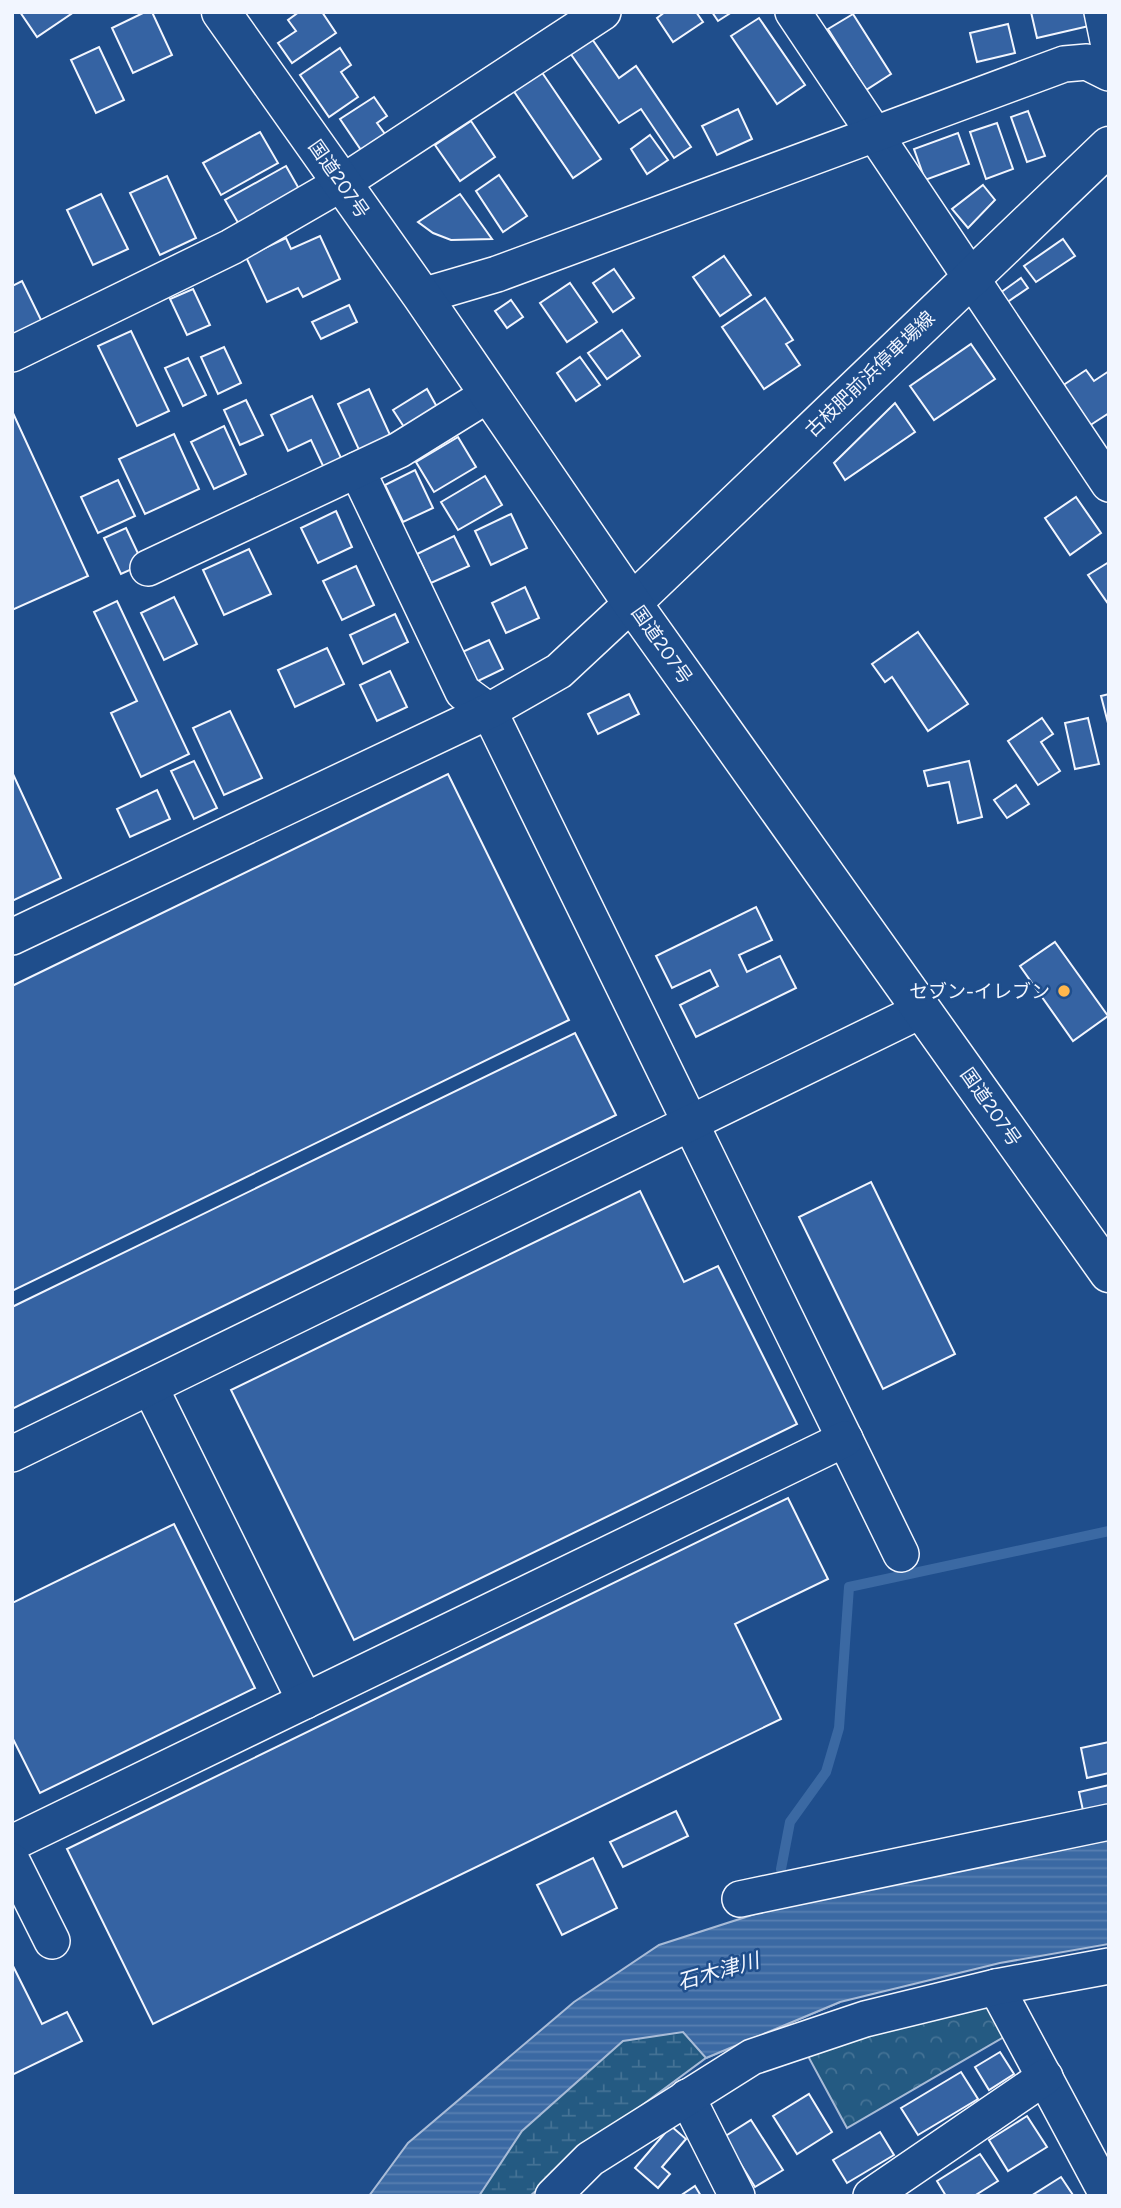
<svg xmlns="http://www.w3.org/2000/svg" width="1121" height="2208" viewBox="0 0 1121 2208" font-family="Figtree,'Noto Sans JP',sans-serif">
	<defs>
		<pattern id="wetland-marsh" width="20" height="14" patternUnits="userSpaceOnUse" patternTransform="scale(1.75)"><rect width="20" height="14" fill="#245a82"/><path d="M1 5h8M5 5V1M11 12h8M15 12V8" fill="none" stroke="#447295"/></pattern>
		<pattern id="park-crowns" width="20" height="18" patternUnits="userSpaceOnUse" patternTransform="scale(1.75)"><rect width="20" height="18" fill="#245a82"/><path d="M2 6a3 3 0 1 1 6 0M12 15a3 3 0 1 1 6 0" fill="none" stroke="#447295"/></pattern>
		<pattern id="water-rules" width="6" height="5" patternUnits="userSpaceOnUse" patternTransform="scale(1.75)"><rect width="6" height="5" fill="#3b69a3"/><path d="M0 2.5h6" fill="none" stroke="#587fb1"/></pattern>
	</defs>
	<rect width="100%" height="100%" fill="#1f4e8c"/>
	<path fill="url(#wetland-marsh)" stroke="#a8bbd7" stroke-width="2" d="M840,2002L706,2058L587,2146L530,2196H425L594,2040Z"/>
	<path fill="url(#park-crowns)" stroke="#a8bbd7" stroke-width="2" d="M1017,1993L1028,2023L847,2128L802,2045Z"/>
	<path fill="url(#water-rules)" stroke="#a8bbd7" stroke-width="2" d="M1109,1840V1944L1000,1963L840,2002L706,2058L683,2032L623,2041L522,2131L479,2196H369L408,2143L574,2002L659,1945L786,1904Z"/>
	<g fill="none" stroke-linecap="round" stroke-linejoin="round">
		<path stroke="#3b69a3" stroke-width="10" d="M783,1883L781,1869L790,1822L826,1772L839,1728L849,1587L1109,1531"/>
	</g>
	<g fill="#3563a3" stroke="#f2f6ff" stroke-width="2">
		<path d="M20,12H74L37,37Z"/>
		<path d="M145,12H152L172,55L133,73L112,28Z"/>
		<path d="M299,12H322L336,33L292,63L278,43L296,31L288,20Z"/>
		<path d="M665,12H696L703,22L673,42L657,18Z"/>
		<path d="M712,12H732L718,21Z"/>
		<path d="M1031,12H1086L1089,26L1037,38Z"/>
		<path d="M853,14L891,74L866,90L828,29Z"/>
		<path d="M759,18L805,85L777,104L731,36Z"/>
		<path d="M1008,24L1015,53L977,62L970,33Z"/>
		<path d="M590,36L619,78L636,66L691,147L674,158L641,109L619,123L568,50Z"/>
		<path d="M99,47L124,100L96,113L71,60Z"/>
		<path d="M340,48L351,65L341,72L358,97L329,117L300,75Z"/>
		<path d="M541,71L601,159L573,178L513,90Z"/>
		<path d="M374,97L387,116L377,123L385,134L361,150L340,119Z"/>
		<path d="M738,109L752,139L717,155L702,126Z"/>
		<path d="M1028,111L1045,156L1027,162L1011,117Z"/>
		<path d="M471,121L495,157L460,181L435,145Z"/>
		<path d="M997,123L1013,169L986,179L970,132Z"/>
		<path d="M260,132L278,163L221,195L203,163Z"/>
		<path d="M958,133L969,164L925,180L914,149Z"/>
		<path d="M650,135L668,160L647,174L631,149Z"/>
		<path d="M286,166L302,194L241,228L225,200Z"/>
		<path d="M499,175L527,216L503,232L476,191Z"/>
		<path d="M167,176L196,238L160,255L130,193Z"/>
		<path d="M983,185L995,200L968,228L952,209Z"/>
		<path d="M101,194L128,249L93,265L67,210Z"/>
		<path d="M460,194L492,239L451,240L433,233L418,222Z"/>
		<path d="M320,236L340,279L303,297L298,288L267,302L246,257L286,238L291,249Z"/>
		<path d="M1063,239L1075,256L1036,282L1024,266Z"/>
		<path d="M724,256L751,295L720,316L693,277Z"/>
		<path d="M614,269L634,298L613,312L593,283Z"/>
		<path d="M1021,278L1028,288L1006,303L1000,293Z"/>
		<path d="M22,281L43,324L12,338V286Z"/>
		<path d="M570,283L597,322L567,342L540,303Z"/>
		<path d="M193,289L210,325L187,335L170,299Z"/>
		<path d="M765,298L793,340L786,344L800,365L764,389L722,327Z"/>
		<path d="M511,300L523,317L507,328L495,311Z"/>
		<path d="M349,305L357,322L321,339L312,322Z"/>
		<path d="M622,330L640,356L607,379L588,353Z"/>
		<path d="M131,331L169,411L137,426L98,346Z"/>
		<path d="M971,344L995,379L934,420L910,386Z"/>
		<path d="M224,347L241,383L218,394L201,357Z"/>
		<path d="M580,357L600,385L576,401L557,373Z"/>
		<path d="M188,358L206,395L183,406L165,368Z"/>
		<path d="M1086,370L1094,381L1109,371V413L1089,426L1062,386Z"/>
		<path d="M369,389L391,437L360,452L338,404Z"/>
		<path d="M427,389L437,407L404,427L393,410Z"/>
		<path d="M312,396L342,460L324,468L311,440L288,451L271,415Z"/>
		<path d="M246,400L263,435L240,445L224,410Z"/>
		<path d="M895,403L915,432L845,480L834,463Z"/>
		<path d="M12,411L88,576L12,610Z"/>
		<path d="M224,426L246,474L214,489L191,442Z"/>
		<path d="M174,434L199,489L145,514L119,459Z"/>
		<path d="M458,437L476,467L434,492L416,462Z"/>
		<path d="M415,470L433,508L403,522L385,485Z"/>
		<path d="M485,476L502,505L458,530L441,502Z"/>
		<path d="M118,480L135,516L98,533L81,497Z"/>
		<path d="M1076,497L1101,533L1070,555L1045,518Z"/>
		<path d="M336,511L352,547L318,563L301,528Z"/>
		<path d="M511,514L527,548L491,565L475,531Z"/>
		<path d="M126,528L143,564L121,574L104,538Z"/>
		<path d="M454,536L469,566L431,583L417,554Z"/>
		<path d="M249,549L271,594L224,615L203,570Z"/>
		<path d="M1109,562V605L1088,575Z"/>
		<path d="M356,566L374,605L342,620L323,581Z"/>
		<path d="M525,587L539,618L506,633L492,603Z"/>
		<path d="M174,597L197,644L164,660L141,613Z"/>
		<path d="M117,601L189,754L141,777L111,713L137,701L94,612Z"/>
		<path d="M395,614L408,642L363,664L350,635Z"/>
		<path d="M918,632L968,704L928,731L892,677L885,682L872,664Z"/>
		<path d="M489,640L503,669L474,683L460,653Z"/>
		<path d="M327,648L344,684L295,707L278,670Z"/>
		<path d="M390,671L407,707L377,721L360,685Z"/>
		<path d="M629,694L639,714L598,734L588,714Z"/>
		<path d="M1109,694V727L1101,696Z"/>
		<path d="M230,711L262,778L224,795L193,728Z"/>
		<path d="M1042,718L1053,734L1041,742L1060,771L1038,785L1008,741Z"/>
		<path d="M1088,718L1099,764L1075,769L1065,723Z"/>
		<path d="M194,761L217,808L194,819L171,771Z"/>
		<path d="M969,761L982,817L958,823L949,782L928,786L924,771Z"/>
		<path d="M12,772L61,878L12,901Z"/>
		<path d="M448,774L569,1020L12,1291V986Z"/>
		<path d="M1016,785L1029,804L1007,818L994,800Z"/>
		<path d="M157,790L170,819L130,837L117,809Z"/>
		<path d="M756,907L772,940L739,955L747,972L780,956L796,988L696,1037L680,1005L718,986L710,970L672,988L656,956Z"/>
		<path d="M1055,942L1108,1016L1073,1041L1020,966Z"/>
		<path d="M575,1033L616,1115L12,1409V1307Z"/>
		<path d="M871,1182L955,1354L883,1389L799,1217Z"/>
		<path d="M640,1191L684,1282L718,1266L797,1424L354,1640L231,1390Z"/>
		<path d="M788,1498L828,1579L735,1624L781,1719L153,2024L67,1849Z"/>
		<path d="M174,1524L255,1688L40,1793L12,1737V1603Z"/>
		<path d="M1109,1742V1773L1087,1778L1081,1748Z"/>
		<path d="M1109,1785V1810L1084,1815L1079,1792Z"/>
		<path d="M676,1811L688,1836L623,1867L610,1842Z"/>
		<path d="M593,1858L617,1908L562,1935L537,1885Z"/>
		<path d="M12,1964L42,2024L67,2012L82,2041L12,2075Z"/>
		<path d="M1000,2052L1014,2074L989,2090L975,2067Z"/>
		<path d="M961,2072L978,2099L918,2135L901,2108Z"/>
		<path d="M809,2094L832,2132L797,2154L773,2116Z"/>
		<path d="M1027,2116L1047,2147L1008,2171L989,2140Z"/>
		<path d="M751,2120L783,2170L755,2187L724,2137Z"/>
		<path d="M671,2126L686,2139L662,2167L670,2174L658,2188L635,2168Z"/>
		<path d="M880,2132L894,2155L847,2183L833,2160Z"/>
		<path d="M980,2154L998,2181L974,2196H946L937,2181Z"/>
		<path d="M1061,2177L1073,2195L1031,2196Z"/>
		<path d="M695,2186L701,2196H680Z"/>
	</g>
	<g fill="none" stroke-linecap="round" stroke-linejoin="round">
		<defs>
			<g id="minor">
				<path d="M793,12L1109,484"/>
				<path d="M1102,12L1109,46"/>
				<path d="M422,296L497,274L1064,64L1087,62L1109,73"/>
				<path d="M12,354L231,247L342,183L603,12"/>
				<path d="M357,470L463,692L489,711L901,1554"/>
				<path d="M148,568L399,450L489,394"/>
				<path d="M12,937L489,711L559,671L632,603"/>
				<path d="M150,1387L305,1701"/>
				<path d="M12,1454L922,1010"/>
				<path d="M12,1843L845,1439"/>
				<path d="M12,1861L52,1941"/>
				<path d="M740,1899L1109,1822"/>
				<path d="M996,1987L1108,2196"/>
				<path d="M687,2097L737,2196"/>
				<path d="M553,2196L590,2159L752,2057L865,2019L996,1987L1109,1966"/>
				<path d="M871,2196L1045,2077"/>
			</g>
			<path id="major" d="M632,603L1109,146"/>
			<path id="highway" d="M221,12L422,296L632,603L1109,1273"/>
		</defs>
		<use href="#minor" stroke="#f2f6ff" stroke-width="38"/>
		<use href="#major" stroke="#f2f6ff" stroke-width="41"/>
		<use href="#highway" stroke="#f2f6ff" stroke-width="41"/>
		<use href="#minor" stroke="#1f4e8c" stroke-width="35"/>
		<use href="#major" stroke="#1f4e8c" stroke-width="38"/>
		<use href="#highway" stroke="#1f4e8c" stroke-width="38"/>
	</g>
	<circle fill="#ffb74d" stroke="#1f4e8c" stroke-width="2.5" cx="1064" cy="991" r="7"/>
	<g text-anchor="middle" dominant-baseline="central" stroke-width="5" stroke-linejoin="round" paint-order="stroke">
		<g font-size="19" fill="#f2f6ff" stroke="#1f4e8c">
			<text transform="translate(339 179) rotate(55)">国道207号</text>
			<text transform="translate(870 374) rotate(-44)">古枝肥前浜停車場線</text>
			<text transform="translate(662 645) rotate(55)">国道207号</text>
			<text transform="translate(991 1107) rotate(55)">国道207号</text>
		</g>
		<g font-size="19" fill="#f2f6ff" stroke="#1f4e8c" text-anchor="end">
			<text x="1050" y="991">セブン-イレブン</text>
		</g>
		<g font-size="21" font-style="italic" fill="#f2f6ff" stroke="#1f4e8c">
			<text transform="translate(718 1971) rotate(-16)">石木津川</text>
		</g>
	</g>
	<rect width="1121" height="2208" fill="none" stroke="#f2f6ff" stroke-width="28"/>
</svg>
